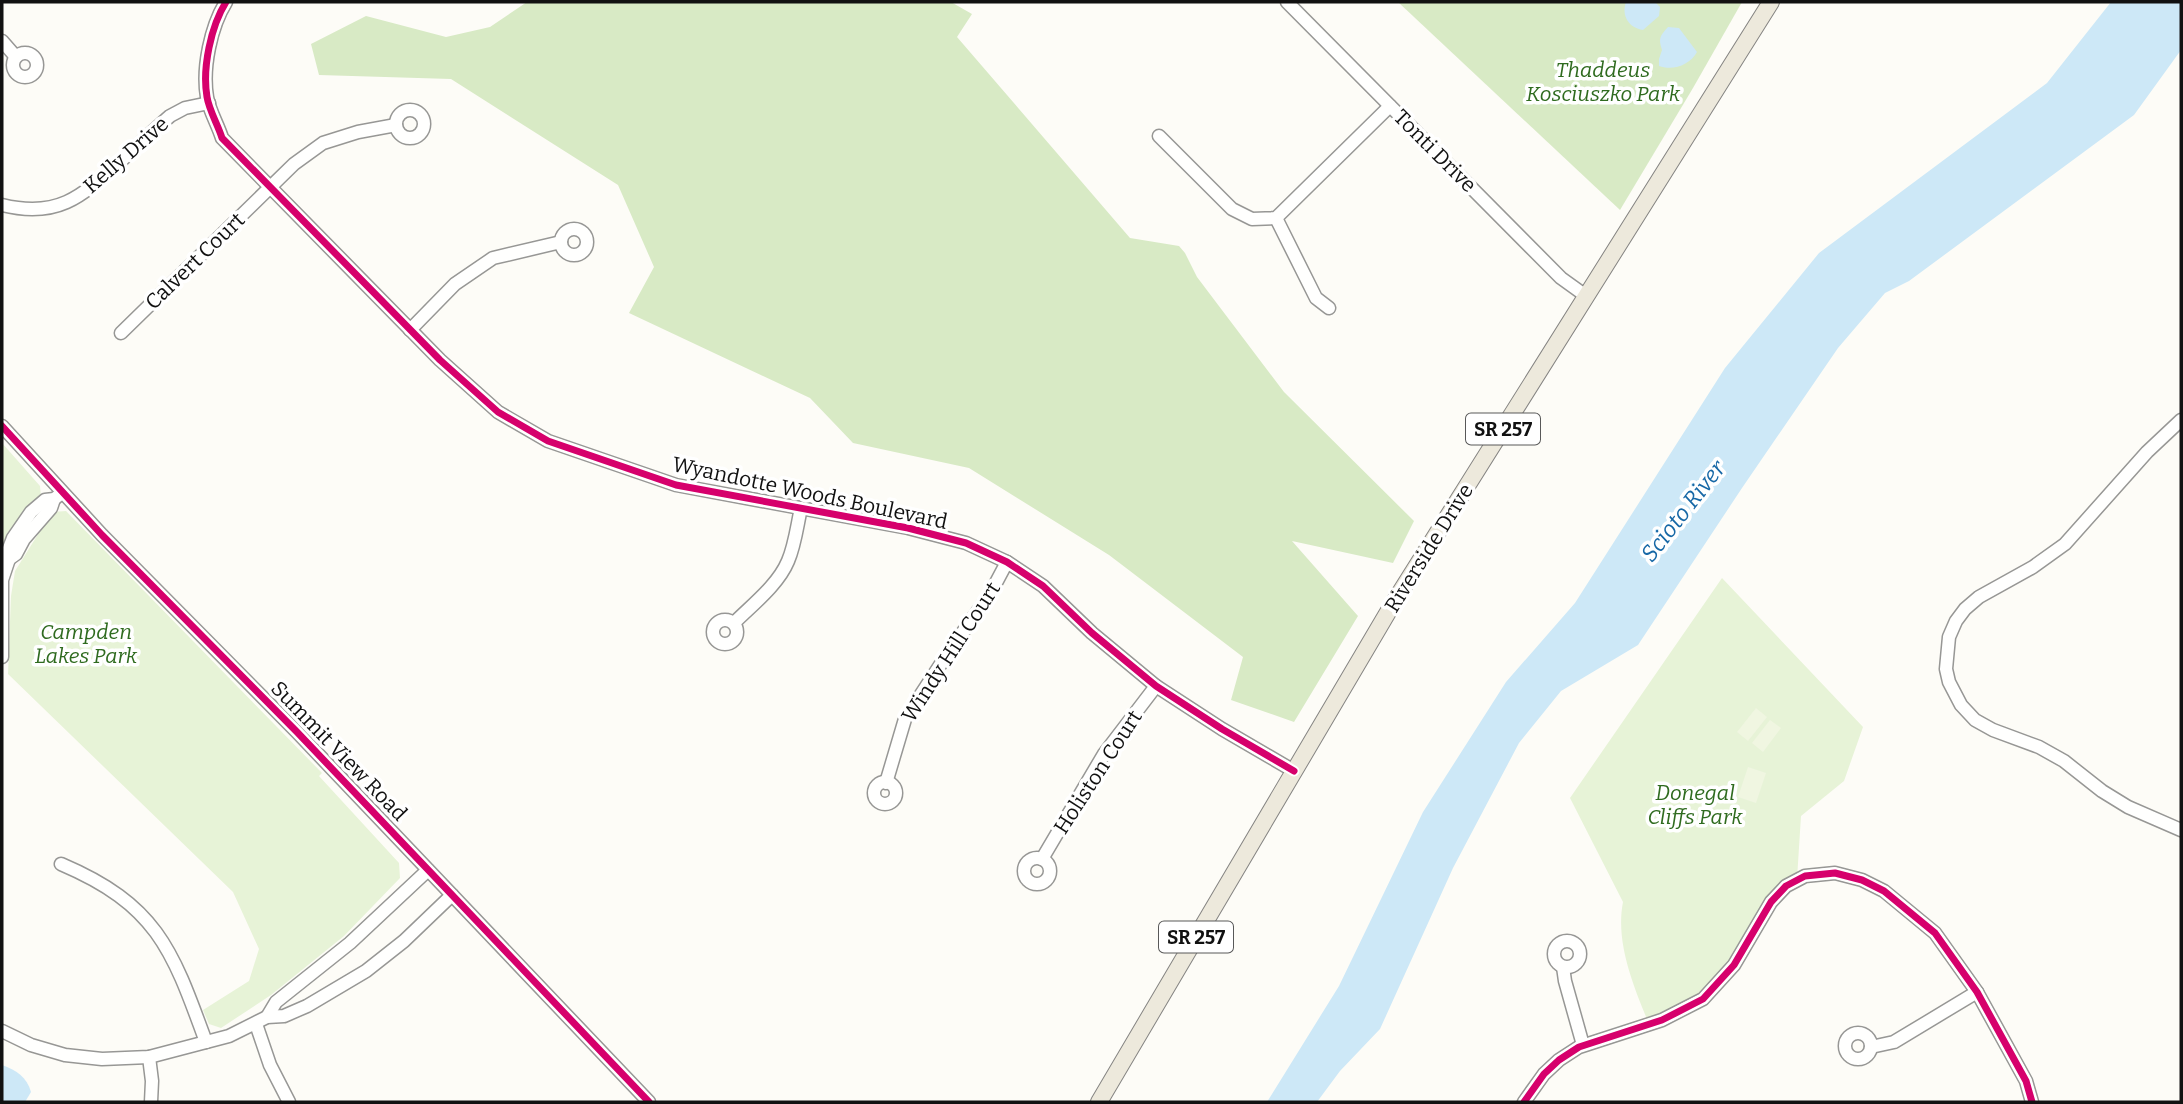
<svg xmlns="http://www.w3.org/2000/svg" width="2183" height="1104" viewBox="0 0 2183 1104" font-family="Bitter,serif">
	<rect width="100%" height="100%" fill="#fdfcf7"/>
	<g fill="#e7f3d7">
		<path d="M2,443L40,486L41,497L11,529L2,550Z"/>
		<path d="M66,511L322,773L319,776L399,863L400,878L344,936L271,995L221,1028L209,1024L203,1010L249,981L259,949L233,892L8,674L11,596L15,571L52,512Z"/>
		<path d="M1722,578L1863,727L1844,781L1801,816L1797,879L1790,883L1703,999L1649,1024C1634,987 1615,943 1623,902L1570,798Z"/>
	</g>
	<g fill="#d8eac5">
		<path d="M527,2H951L972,14L957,37L1130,238L1179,246L1185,253L1197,277L1284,392L1414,521L1393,563L1292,541L1358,616L1294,722L1231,700L1243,657L1109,555L969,468L853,443L810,398L629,313L654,267L618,185L451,79L319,75L311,44L366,16L446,37L490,27Z"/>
		<path d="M1398,2H1742L1693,88L1620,210Z"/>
	</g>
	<g fill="#f0f6e1">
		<path d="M1756,708L1767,717L1748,741L1737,732Z"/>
		<path d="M1770,720L1781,728L1763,752L1752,743Z"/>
		<path d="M1748,767L1766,773L1756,803L1738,797Z"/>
	</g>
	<g fill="#cde8f7">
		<path d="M1626,2H1655L1660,7L1659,16L1643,30C1629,28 1621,16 1626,2Z"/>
		<path d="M2111,2H2181V50L2134,115L1909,281L1885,293L1838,348L1742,488L1638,645L1561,691L1519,743L1453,868L1380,1029L1340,1071L1317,1102H1267L1339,986L1423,812L1506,682L1575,603L1725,368L1819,253L2047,83Z"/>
		<path d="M1668,27L1679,28L1697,52C1690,65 1673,71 1659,66V59L1662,50C1658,38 1660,36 1668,27Z"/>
		<path d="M2,1065C16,1070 27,1077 31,1092L25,1102H2Z"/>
	</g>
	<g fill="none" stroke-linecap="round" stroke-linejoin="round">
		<defs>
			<g id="minor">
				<path d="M226,2C211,26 202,68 207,97C209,110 218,125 222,138L440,360L498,412L548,441L676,485L908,528L966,543L1007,562L1043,586L1092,633L1156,686L1222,729L1294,771"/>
				<path d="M1287,2L1561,278L1586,296"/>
				<path d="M2,41L16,57"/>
				<circle cx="25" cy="65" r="12"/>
				<circle cx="410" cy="124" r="14"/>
				<path d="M1159,136L1232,209L1252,219L1276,218L1390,106"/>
				<path d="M2,205C59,219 82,196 122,160C138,145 154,130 170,116L185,108L209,103"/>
				<path d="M1276,218L1316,298L1329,308"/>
				<circle cx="574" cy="242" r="13"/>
				<path d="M410,330L455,284L493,258L561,242"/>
				<path d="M121,333L294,164L323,143L358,132L396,125"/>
				<path d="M2181,420L2147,452L2065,544L2033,567L1979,597L1965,609L1956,621L1949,637L1946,669L1949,682L1961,705L1975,720L1993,730L2039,747L2064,761L2102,791L2128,807L2181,830"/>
				<path d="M2,426L102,535L297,732L649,1102"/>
				<path d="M9,559L16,554L24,539L51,508L54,499"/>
				<circle cx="725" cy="632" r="12"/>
				<path d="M734,623C752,605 778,585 788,561C795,545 797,526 801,508"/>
				<path d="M2,657V580L9,559L8,551L13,538L31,512L45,500L54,499L62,493"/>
				<circle cx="885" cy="793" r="11"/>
				<path d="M886,783L905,719L948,653L990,594L1007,562"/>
				<circle cx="1037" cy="871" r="13"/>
				<path d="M1042,859L1104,754L1156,686"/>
				<path d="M61,864C157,905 172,949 206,1042"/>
				<circle cx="1567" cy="954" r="13"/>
				<path d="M1563,967L1565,981L1583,1045"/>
				<path d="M267,1017L276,1002L350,943L428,870"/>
				<path d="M256,1024L270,1065L289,1102"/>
				<path d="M2,1031L31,1045L65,1055L102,1059L149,1057L229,1036L267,1017L284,1016L307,1006L366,971L404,941L452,895"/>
				<circle cx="1858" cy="1046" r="13"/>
				<path d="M1871,1047L1894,1042L1977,992"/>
				<path d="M149,1057L152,1081L151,1102"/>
				<path d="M1524,1102L1544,1074L1559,1060L1579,1047L1662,1020L1703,999L1734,965L1771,902L1786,886L1805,876L1835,873L1862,880L1884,891L1935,933L1977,992L2026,1081L2032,1102"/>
			</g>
			<path id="major" d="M1099,1102L1391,607L1771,2"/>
		</defs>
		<use href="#minor" stroke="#979795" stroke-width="15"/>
		<use href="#major" stroke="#858482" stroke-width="18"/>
		<use href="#minor" stroke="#fffffe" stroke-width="12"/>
		<use href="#major" stroke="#ede9dc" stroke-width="16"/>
		<defs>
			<g id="cycleway">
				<path d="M226,2C211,26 202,68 207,97C209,110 218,125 222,138L440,360L498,412L548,441L676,485L908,528L966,543L1007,562L1043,586L1092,633L1156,686L1222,729L1294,771"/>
				<path d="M2,426L102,535L297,732L649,1102"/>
				<path d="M1524,1102L1544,1074L1559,1060L1579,1047L1662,1020L1703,999L1734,965L1771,902L1786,886L1805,876L1835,873L1862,880L1884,891L1935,933L1977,992L2026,1081L2032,1102"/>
			</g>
		</defs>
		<use href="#cycleway" stroke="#fff" stroke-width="11"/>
		<use href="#cycleway" stroke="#d6006c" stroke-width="7"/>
	</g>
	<g text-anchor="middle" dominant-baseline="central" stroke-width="7" stroke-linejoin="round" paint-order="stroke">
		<g fill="#fff" stroke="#585858" stroke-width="2">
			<rect x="1466" y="413.5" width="74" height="31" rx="5"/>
			<rect x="1159" y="921.5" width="74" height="31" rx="5"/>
		</g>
		<g font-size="19" font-weight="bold" fill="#111">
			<text x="1503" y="429">SR 257</text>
			<text x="1196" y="937">SR 257</text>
		</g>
		<g font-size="21" font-style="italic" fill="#2f6b1f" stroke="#fff">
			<text x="1603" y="70">Thaddeus<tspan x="1603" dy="24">Kosciuszko Park</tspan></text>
			<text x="86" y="632">Campden<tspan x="86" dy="24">Lakes Park</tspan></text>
			<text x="1695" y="793">Donegal<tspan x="1695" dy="24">Cliffs Park</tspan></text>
		</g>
		<g font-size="21" fill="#111" stroke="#fff">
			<text transform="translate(1435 151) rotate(45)">Tonti Drive</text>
			<text transform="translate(126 155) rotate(-41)">Kelly Drive</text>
			<text transform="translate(195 261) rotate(-44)">Calvert Court</text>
			<text transform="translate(810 493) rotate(12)">Wyandotte Woods Boulevard</text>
			<text transform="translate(1429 548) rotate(-58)">Riverside Drive</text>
			<text transform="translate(951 652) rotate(-57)">Windy Hill Court</text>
			<text transform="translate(339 751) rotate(46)">Summit View Road</text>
			<text transform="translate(1098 772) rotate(-57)">Holiston Court</text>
		</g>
		<g font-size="23" font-style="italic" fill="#1768a6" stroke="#fff">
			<text transform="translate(1683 511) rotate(-52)">Scioto River</text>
		</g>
	</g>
	<rect width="2183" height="1104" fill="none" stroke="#111111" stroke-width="7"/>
</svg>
